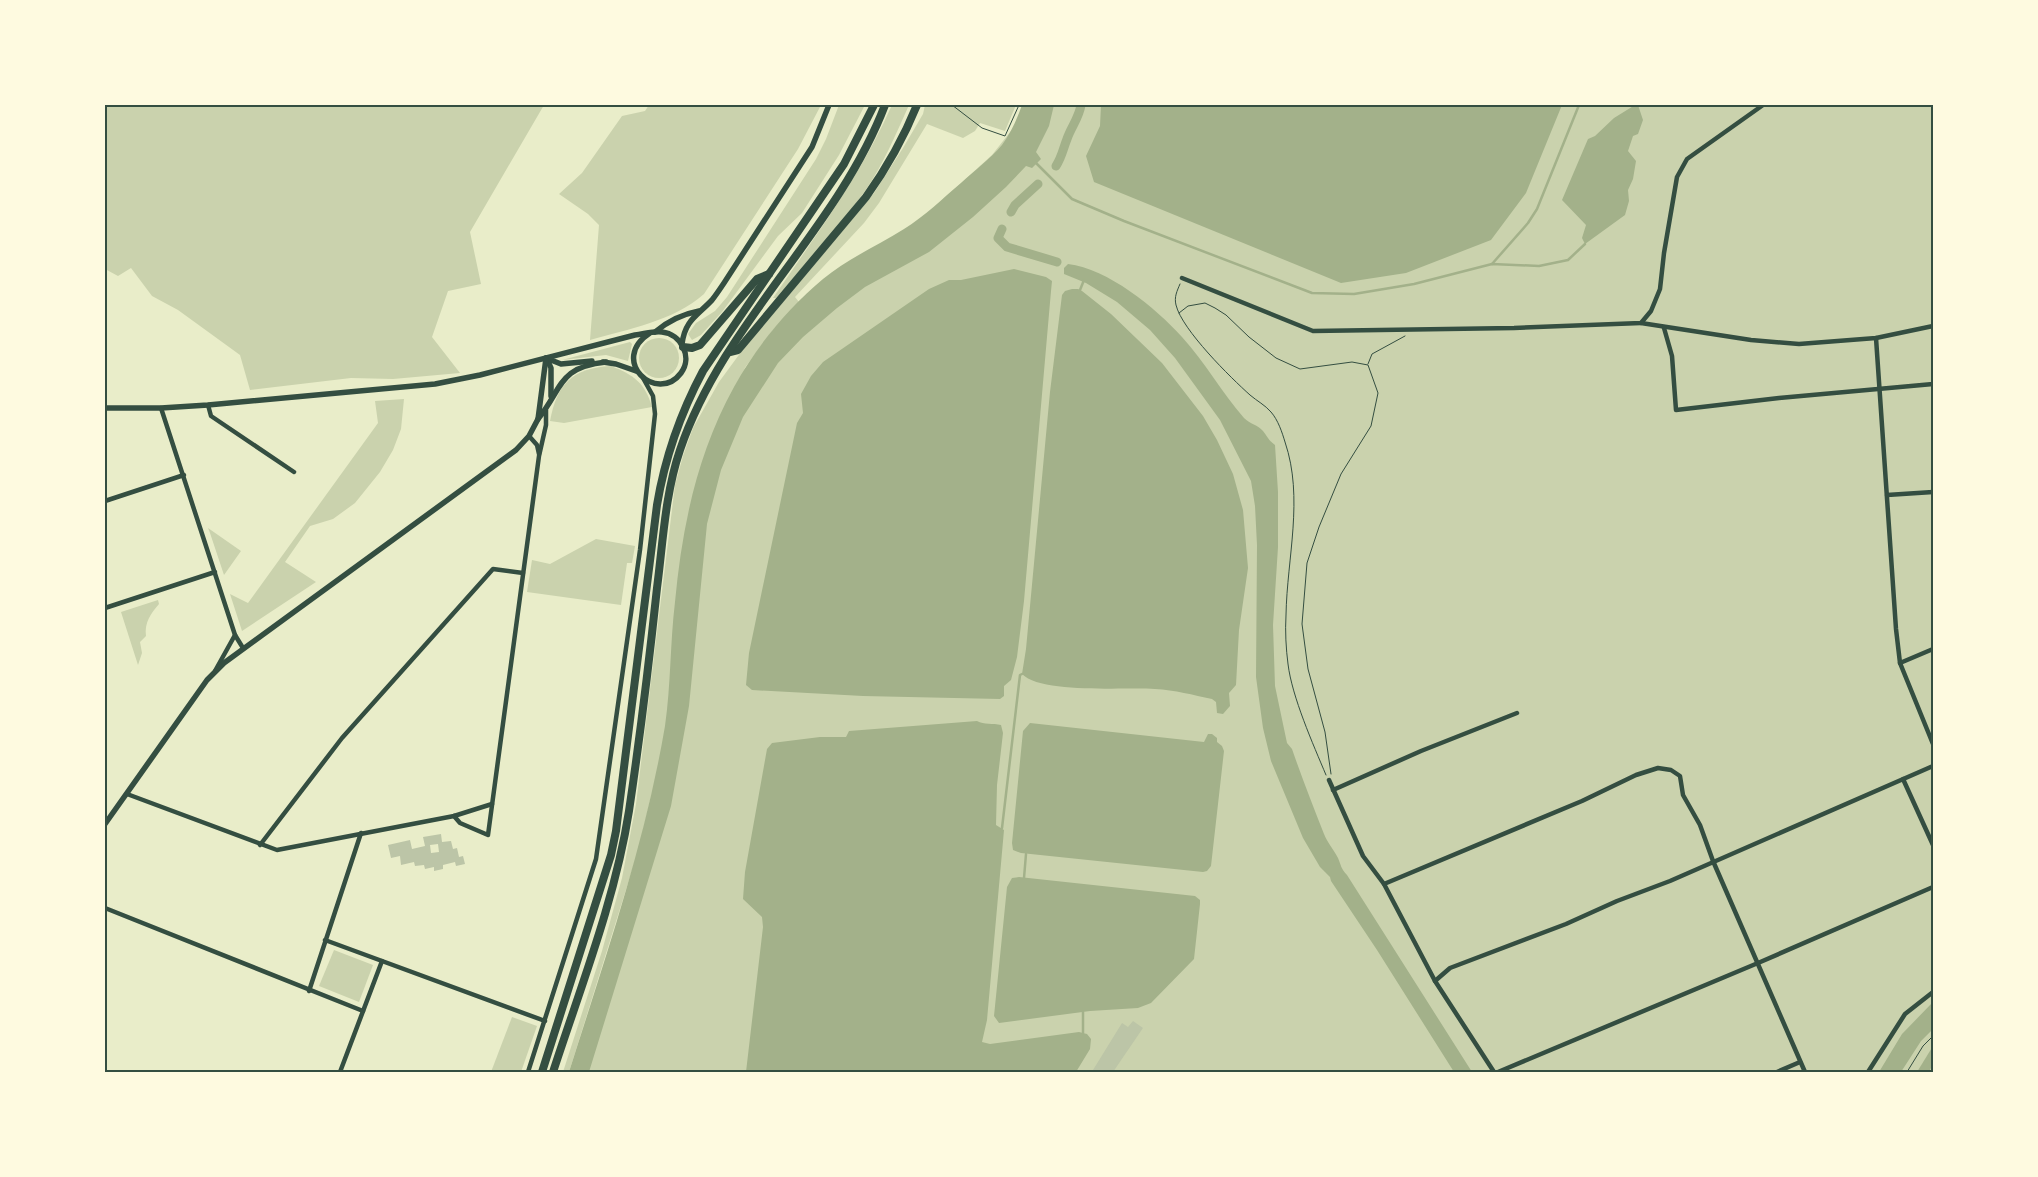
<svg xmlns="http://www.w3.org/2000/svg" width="2038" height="1177" viewBox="0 0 2038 1177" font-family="Figtree,sans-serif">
	<rect width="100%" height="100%" fill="#e9edc9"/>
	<g fill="#cad2ad">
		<path d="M105,105H544L470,232L481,284L448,291L432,337L460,373L393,379L351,378L250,390L240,355L178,310L152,296L131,268L118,276L105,269Z"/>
		<path d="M649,105H821L798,149L704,294C674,321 628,329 590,340L599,225L588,214L559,194L582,173L622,116L645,111Z"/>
		<path d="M839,105H865L839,155L802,213L778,236L722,312L701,335L692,340L688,334L696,323L715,311L727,297L816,159L826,139Z"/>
		<path d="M892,105H909C896,134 883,165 865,191C838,229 806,263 776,298H773C816,235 861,175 892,105Z"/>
		<path d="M925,105H1016L1005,131L980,123L975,131L963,138L927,124L879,203L864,223L795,297L799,302L772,331L744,369L915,225L992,155L1014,127L1023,105H1933V1072H572L638,858L652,792L639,848L569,1072H563L602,951L622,878L636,804L675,485L683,456L693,428L719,382L741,352L874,193L903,148L923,114Z"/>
		<circle cx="659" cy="358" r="20"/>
		<path d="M630,342L632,344L628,361L606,355L562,360Z"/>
		<path d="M611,366C634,375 645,383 652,407L564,423L550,421C557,384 572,368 611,366Z"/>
		<path d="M404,399L401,429L393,450L380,472L355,503L333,519L310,526L285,562L316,582L242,631L230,594L248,603L378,423L375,401Z"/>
		<path d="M208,528L241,551L224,575L210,533Z"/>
		<path d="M596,539L635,546L632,563H627L621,605L527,592L532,560L550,564Z"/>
		<path d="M158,600L159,604C151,613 144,623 146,636L140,642L142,653L138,665L121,612Z"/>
		<path d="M334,950L373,965L359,1002L319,986Z"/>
		<path d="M512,1017L537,1026L521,1072H491Z"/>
	</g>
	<g fill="#a3b18a">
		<path d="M1022,105H1054L1049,126L1036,152L1041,159L1032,168L1026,166L1006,187L973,217L929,252L865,287L837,308L803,337L778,363L743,417L721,470L707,524L689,706L671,806L589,1072H569C605,958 645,844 665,726C671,685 670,643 675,602C682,527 697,454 734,387C756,347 787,309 823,279C847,259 877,246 904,229C925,216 942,199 961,183C974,171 990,159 1002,145C1011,133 1017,119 1022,105Z"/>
		<path d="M1101,105H1562L1526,193L1491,240L1406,273L1341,283L1094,182L1086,156L1100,126Z"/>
		<path d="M1635,105H1638L1643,120L1638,134L1633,136L1628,151L1636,161L1633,179L1628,190L1629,201L1625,215L1585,244L1582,238L1586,225L1562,200L1588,139L1595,136L1614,118Z"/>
		<path d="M1068,264C1108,269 1155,307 1182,337C1205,362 1222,393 1244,418C1250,424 1258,425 1263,431C1267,436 1269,441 1275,445L1278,492V547L1273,625L1275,686L1287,743L1292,749C1302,778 1313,806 1324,834C1327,842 1334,850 1338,858C1341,865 1341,869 1347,875L1472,1072H1454L1377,950L1331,881L1330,877L1320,867L1303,838L1271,761L1263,728L1256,677L1257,545L1255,506L1251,481L1220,420L1175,358L1150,330L1117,302L1086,283L1064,274V268Z"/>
		<path d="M1014,269L1046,277L1052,281L1051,291L1024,601L1017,657L1011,680L1004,686V696L1000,699L863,696L752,690L746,685L749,653L797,423L803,413L801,394L811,376L823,362L929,289L949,280H961Z"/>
		<path d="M1072,289H1078L1082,291L1111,314L1162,363L1203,416L1217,440L1233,474L1243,510L1248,568L1239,630L1236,685L1229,693L1230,706L1223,714L1217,713L1216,702L1212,699C1193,695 1175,690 1155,689C1125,687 1041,694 1022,674L1026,649L1050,392L1062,295L1065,291Z"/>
		<path d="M977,721C984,725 993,723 1001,725L1003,733L997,785L996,825L1004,830L987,1020L982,1042L990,1044L1079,1032L1087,1034L1091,1039L1090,1049L1076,1072H746L763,927L762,917L743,899L745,872L767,749L772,743L820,737H846L849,731Z"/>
		<path d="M1030,723L1204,742L1208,734H1212L1217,738V742L1222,746L1224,751L1211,866L1207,871L1203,872L1021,853L1013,850L1012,843L1023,731Z"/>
		<path d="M1019,877L1195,896L1200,900V904L1194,959L1151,1003L1138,1008L1090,1011L999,1023L994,1016L1007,887L1012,878Z"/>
		<path d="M1933,1002V1029L1921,1041L1901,1072H1879L1902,1034Z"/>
		<path d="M1933,1046V1064L1929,1072H1917Z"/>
	</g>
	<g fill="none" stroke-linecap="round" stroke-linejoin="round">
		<g stroke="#a3b18a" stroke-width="2.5">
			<path d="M1034,161L1072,199L1124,221L1312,293L1354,294L1414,284L1492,264L1539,266L1568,260L1585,244"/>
			<path d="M1492,264L1528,223L1537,209L1579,105"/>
			<path d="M1080,290L1084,280"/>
			<path d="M1002,828L1020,675L1022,674"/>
			<path d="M1024,878L1026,854"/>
			<path d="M1083,1012V1033"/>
		</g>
		<g stroke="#a3b18a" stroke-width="9">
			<path d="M1056,166C1062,157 1063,149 1067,139C1071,127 1079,118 1081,105"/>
			<path d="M1011,212L1015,205L1038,184"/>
			<path d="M1002,229L998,238L1007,247L1057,262"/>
		</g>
	</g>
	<g fill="#bcc5a7" fill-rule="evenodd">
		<path d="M441,834L442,842L451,841L453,849L457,848L459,857L463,856L465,864L456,866L455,862L443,865V869L434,871V867L425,869L424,865L415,866L414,862L401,865L400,856L391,858L388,845L410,840L412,849L425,846L423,837ZM438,844L439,852L431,853L430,845Z"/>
		<path d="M1133,1021L1143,1028L1113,1072L1093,1070L1122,1023L1128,1027Z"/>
	</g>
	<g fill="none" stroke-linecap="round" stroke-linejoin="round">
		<g stroke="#344e41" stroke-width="1">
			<path d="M952,105L982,128L1005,136L1019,105"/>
			<path d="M1180,284C1177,291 1174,297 1176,305C1182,330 1231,378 1250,395C1257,401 1265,405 1271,412C1278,420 1282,432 1285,442C1304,498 1287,558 1286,615C1285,631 1286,649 1288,664C1292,697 1313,744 1326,775"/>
			<path d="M1179,313L1188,306L1205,303L1215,308L1226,315L1249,337L1276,358L1300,369L1352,362L1368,365L1378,393L1371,426L1341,474L1319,527L1307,563L1302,624L1308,669L1325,732L1331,774"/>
			<path d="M1368,364L1372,354L1405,336"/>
			<path d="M1907,1072L1923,1046L1933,1036"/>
		</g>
		<g stroke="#344e41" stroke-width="4.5">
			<path d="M1182,278L1313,331L1514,328L1641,323L1651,311L1660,289L1664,253L1677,177L1687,159L1763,105"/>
			<path d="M1641,323L1751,340L1799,344L1876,338L1933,326"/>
			<path d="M1664,328L1672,356L1676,410L1779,398L1933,384"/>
			<path d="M1876,338L1896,629L1900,663L1933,744"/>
			<path d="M208,405L211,416L294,472"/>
			<path d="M161,408L235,635L243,648"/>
			<path d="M529,436L537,445L539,454"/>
			<path d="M1887,495L1933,492"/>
			<path d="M105,501L184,475"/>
			<path d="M105,608L215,572"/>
			<path d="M1900,663L1933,649"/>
			<path d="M215,671L235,635"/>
			<path d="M1903,779L1933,845"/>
			<path d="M1329,780L1363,856L1384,884L1435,981L1494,1072"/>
			<path d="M1333,790L1421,751L1517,713"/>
			<path d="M127,794L277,850L454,816L492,804"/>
			<path d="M454,816L460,823L488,835L539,456L546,425V410"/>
			<path d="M260,845L342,738L493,569L523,573"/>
			<path d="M1384,884L1582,801L1636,775L1658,768L1671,770L1680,776L1683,795L1700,825L1713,861L1805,1072"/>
			<path d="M105,908L363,1011"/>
			<path d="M325,940L545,1021"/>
			<path d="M1435,981L1450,968L1566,924L1617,901L1670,881L1933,766"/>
			<path d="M309,991L361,833"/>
			<path d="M340,1072L382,961"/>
			<path d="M528,1072L596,859L640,550L655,414L653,396L643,378"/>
			<path d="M1498,1072L1758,963L1933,887"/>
			<path d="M1777,1072L1800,1062"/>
			<path d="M1868,1072L1905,1014L1933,992"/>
		</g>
		<g stroke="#344e41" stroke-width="5.5">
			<path d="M655,332C668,321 683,314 699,311"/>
			<path d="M682,344C685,320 697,316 712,300C716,295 720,289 724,283L812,147L829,105"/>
			<path d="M546,358L561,364L592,361"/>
			<path d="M547,359L551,368V396"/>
			<path d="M603,362L616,364L636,371"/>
			<path d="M105,408H161L208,405L435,384L480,375L635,335C644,334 653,331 662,332C681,334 693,357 681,373C657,405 608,360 650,333"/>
			<path d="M538,419C563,388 558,367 606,362"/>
			<path d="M105,824L207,680L224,663L516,450L529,436L538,419L546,358"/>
		</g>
		<g stroke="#344e41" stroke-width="8">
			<path d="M683,347L692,348L700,345L757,279L769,274"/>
			<path d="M730,352L738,350L866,197C886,169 904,137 917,105"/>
			<path d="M542,1072L611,855L616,831L657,505C665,457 680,414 703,371L844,164L874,105"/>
			<path d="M553,1072C581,986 615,900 629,811C640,737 649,663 657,588C663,542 665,494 680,450C723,322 837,231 885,105"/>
		</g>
	</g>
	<rect width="2038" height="1177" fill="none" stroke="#fefae0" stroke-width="212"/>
	<rect x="106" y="106" width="1826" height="965" fill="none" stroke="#344e41" stroke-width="2"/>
</svg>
